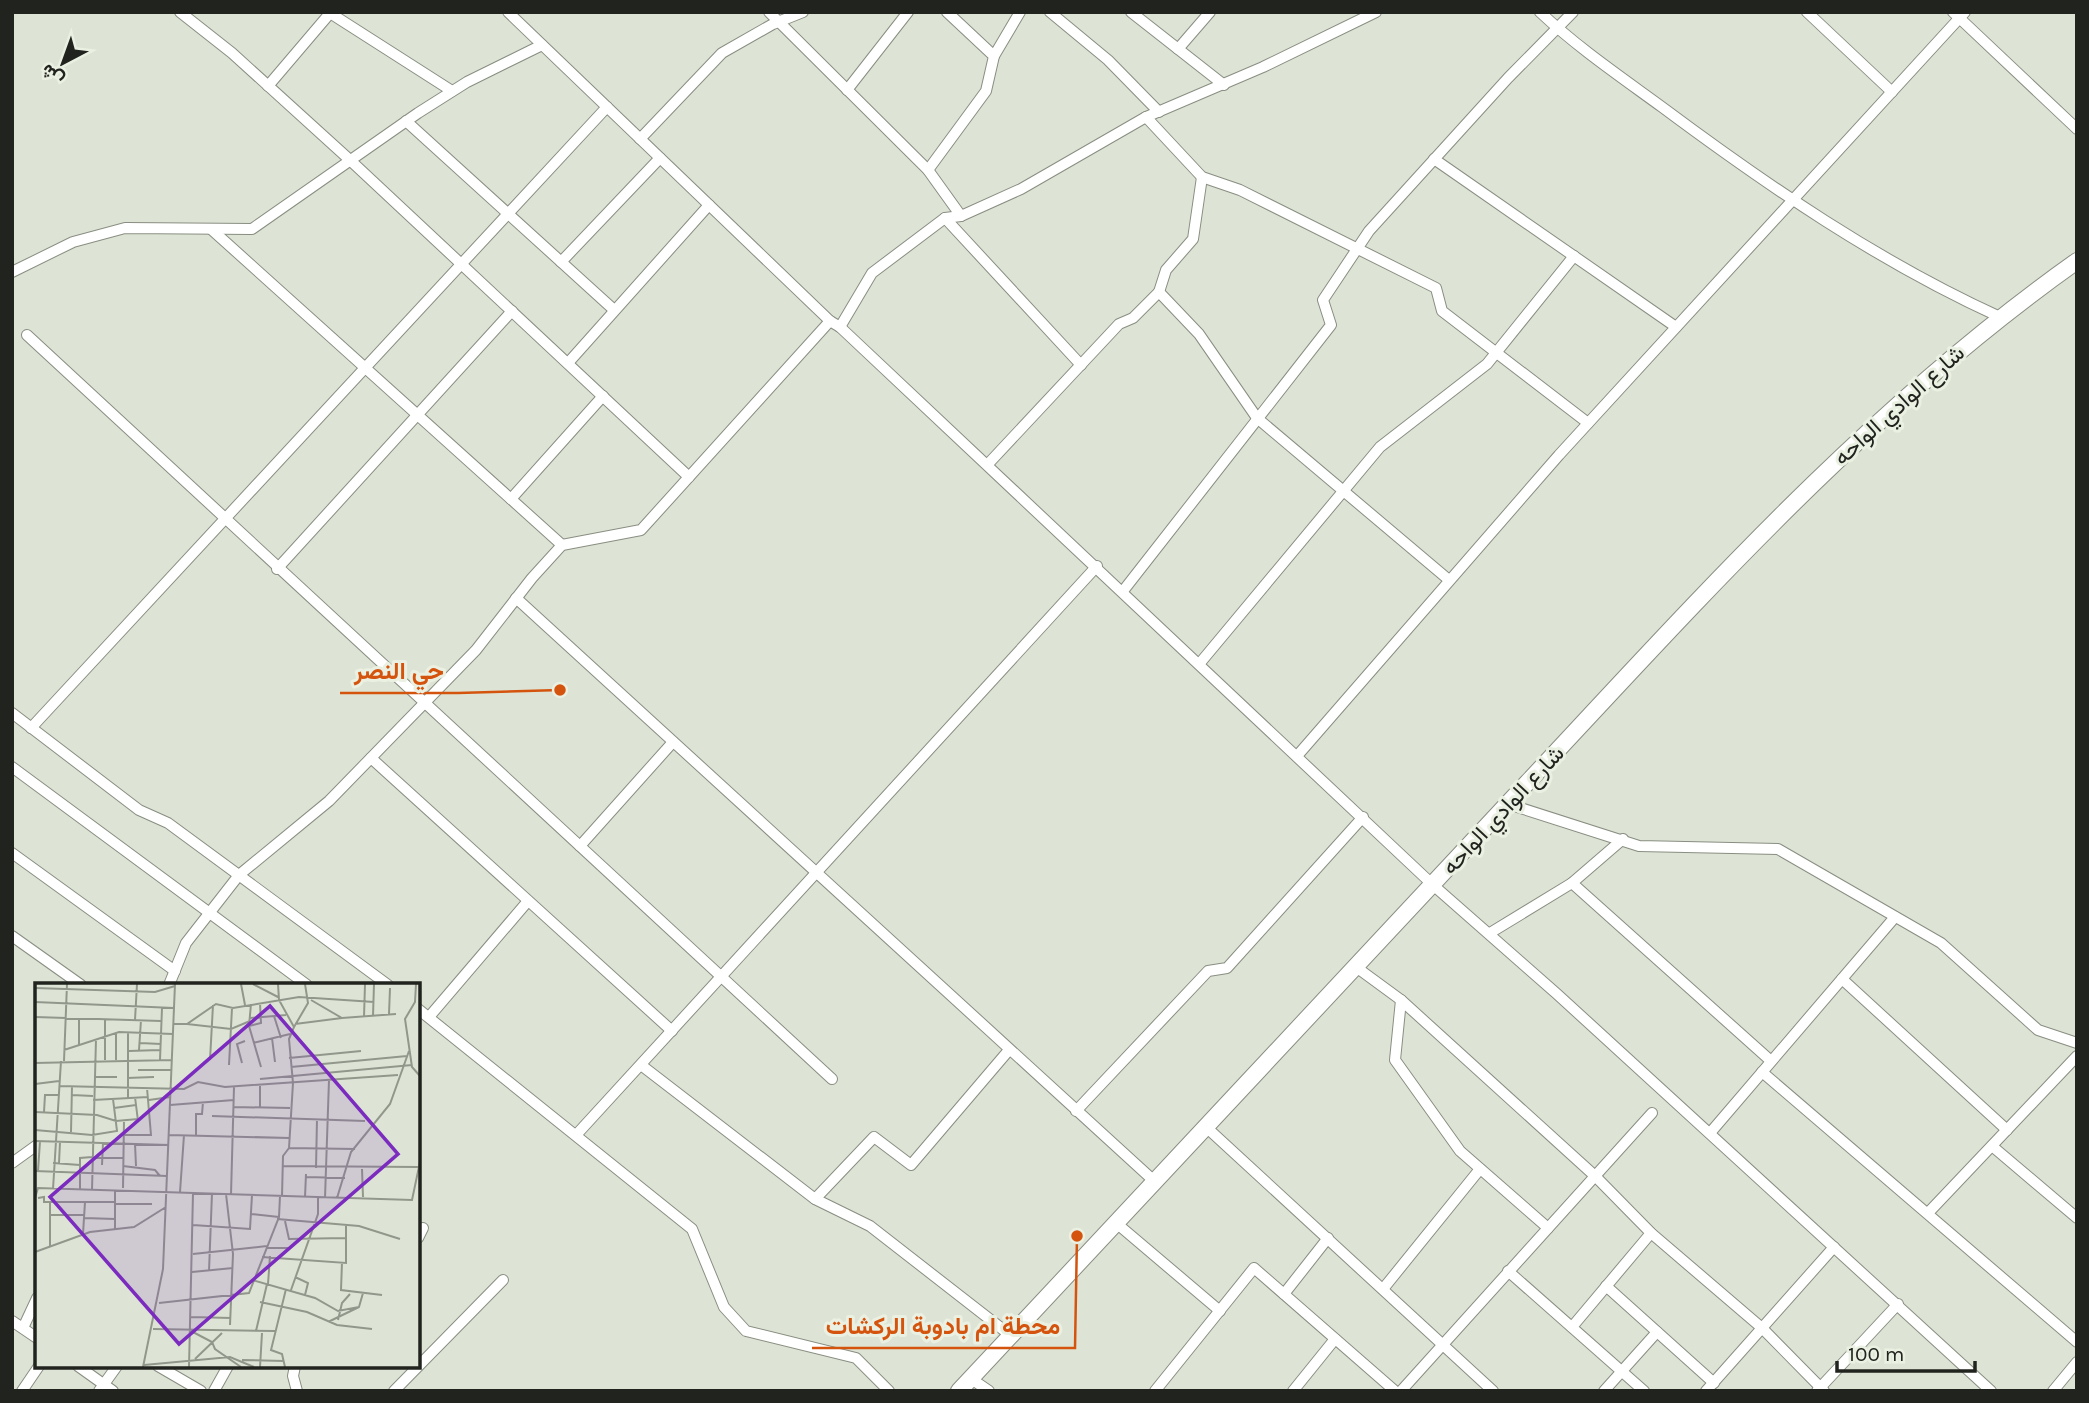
<svg xmlns="http://www.w3.org/2000/svg" width="2089" height="1403" viewBox="0 0 2089 1403" font-family="Karla,Vazirmatn,sans-serif">
	<rect width="100%" height="100%" fill="#dee4d5"/>
	<g fill="none" stroke-linecap="round" stroke-linejoin="round">
		<defs>
			<g id="street">
				<path d="M180,12L232,53L351,161L689,477"/>
				<path d="M508,12L830,321L840,327L1433,885L1557,994L1991,1391"/>
				<path d="M769,12L928,170L961,216"/>
				<path d="M1050,12L1108,60L1159,112"/>
				<path d="M1131,12L1224,85"/>
				<path d="M1540,12C1577,47 1621,77 1662,107C1768,186 1879,262 2000,317"/>
				<path d="M1807,12L1892,92"/>
				<path d="M1953,12L2077,129"/>
				<path d="M330,13L452,91"/>
				<path d="M1178,49L1210,12"/>
				<path d="M994,56L1020,12"/>
				<path d="M268,86L331,12"/>
				<path d="M847,90L908,12"/>
				<path d="M1146,117L1202,177L1240,190L1436,288L1442,311L1588,423"/>
				<path d="M406,121L613,309"/>
				<path d="M640,139L722,53L773,24L803,12"/>
				<path d="M1434,159L1676,327"/>
				<path d="M928,170L986,91L994,56L947,12"/>
				<path d="M945,218L1081,365"/>
				<path d="M211,229L562,545"/>
				<path d="M561,262L660,158"/>
				<path d="M12,272L73,242L125,228L252,229L418,113L467,82L542,45"/>
				<path d="M1159,292L1166,270L1193,239L1202,177"/>
				<path d="M840,327L872,273L945,218L961,216L1021,189L1146,117L1263,67L1376,12"/>
				<path d="M27,335L832,1079"/>
				<path d="M568,363L709,205"/>
				<path d="M988,464L1119,324L1133,318L1159,292L1199,334L1257,418L1449,580"/>
				<path d="M511,499L603,396"/>
				<path d="M277,569L512,311"/>
				<path d="M1123,591L1331,325L1323,300L1369,231L1508,78L1573,12"/>
				<path d="M516,598L1153,1180"/>
				<path d="M1200,663L1380,447L1487,364L1574,256"/>
				<path d="M12,713L139,810L168,823L388,985"/>
				<path d="M31,728L607,107"/>
				<path d="M1297,756L1559,455L1965,12"/>
				<path d="M371,758L672,1031"/>
				<path d="M12,767L307,985"/>
				<path d="M1508,804L1639,846L1778,849L1941,943L2038,1030L2077,1043"/>
				<path d="M580,846L673,742"/>
				<path d="M12,853L175,971"/>
				<path d="M1572,883L1771,1061"/>
				<path d="M1490,933L1572,883L1623,839"/>
				<path d="M12,936L81,985"/>
				<path d="M1356,967L1401,1000L1595,1176L1651,1233L1762,1328L1824,1391"/>
				<path d="M1842,979L2007,1130"/>
				<path d="M169,985L186,943L239,875L329,801L476,650L532,578L562,545L641,530L830,321"/>
				<path d="M1401,1000L1395,1060L1460,1151L1548,1228"/>
				<path d="M418,1009L692,1229L724,1307L746,1331L856,1358L889,1391"/>
				<path d="M429,1017L528,901"/>
				<path d="M641,1065L815,1199L870,1226L1010,1335"/>
				<path d="M1762,1072L2077,1342"/>
				<path d="M1076,1111L1208,971L1227,968L1363,817"/>
				<path d="M1205,1126L1493,1391"/>
				<path d="M1710,1133L1895,917"/>
				<path d="M577,1134L1097,566"/>
				<path d="M1992,1146L2077,1218"/>
				<path d="M12,1163L37,1145"/>
				<path d="M815,1199L874,1137L911,1165L1009,1050"/>
				<path d="M1928,1213L2077,1056"/>
				<path d="M1115,1222L1220,1311"/>
				<path d="M418,1238L423,1228"/>
				<path d="M1508,1271L1644,1391"/>
				<path d="M1606,1286L1714,1383"/>
				<path d="M1383,1289L1480,1169"/>
				<path d="M1284,1294L1328,1238"/>
				<path d="M12,1321L37,1338"/>
				<path d="M1572,1327L1651,1233"/>
				<path d="M23,1328L37,1298"/>
				<path d="M78,1366L113,1391"/>
				<path d="M158,1366L201,1391"/>
				<path d="M295,1366L293,1376L297,1391"/>
				<path d="M970,1378L989,1391"/>
				<path d="M22,1391L39,1366"/>
				<path d="M99,1391L117,1366"/>
				<path d="M214,1391L228,1366"/>
				<path d="M394,1391L503,1280"/>
				<path d="M1155,1391L1254,1268L1395,1391"/>
				<path d="M1293,1391L1335,1339"/>
				<path d="M1401,1391L1652,1113"/>
				<path d="M1604,1391L1657,1332"/>
				<path d="M1706,1391L1834,1247"/>
				<path d="M1817,1391L1898,1304"/>
				<path d="M2053,1391L2077,1362"/>
			</g>
			<path id="secondary" d="M959,1391C1148,1188 1338,986 1527,783C1699,599 1869,408 2077,261"/>
		</defs>
		<use href="#street" stroke="#888e81" stroke-width="12"/>
		<use href="#secondary" stroke="#888e81" stroke-width="18"/>
		<use href="#street" stroke="#fff" stroke-width="10"/>
		<use href="#secondary" stroke="#fff" stroke-width="16"/>
	</g>
	<g text-anchor="middle" dominant-baseline="central" stroke-width="6" stroke-linejoin="round" paint-order="stroke">
		<g font-size="23" fill="#21231e" stroke="#ebf1e2">
			<text transform="translate(1899 405) rotate(-42)">شارع الوادي الواحه</text>
			<text transform="translate(1503 810) rotate(-47)">شارع الوادي الواحه</text>
		</g>
	</g>
	<g transform="translate(35 983)">
		<rect width="385" height="385" fill="#dee4d5"/>
		<path fill="none" stroke="#92978c" stroke-width="2" d="M206,1L210,22M218,1L243,14M243,1L244,17L259,44L254,56L258,100L254,165L248,173L247,213M381,1L380,19L370,36L377,84L385,93M0,5L120,9L140,3M276,17L307,35L361,31M0,19L139,25M216,21L214,43L226,84M354,31L355,5M239,33L246,55M338,33L339,1M0,34L126,38M329,34L330,1M44,35V62M215,35L251,32M100,37L102,1M138,41H152L181,21L198,25L264,14L339,19M152,41L196,46L215,38M260,41L307,35M214,43L226,40L225,20M259,44L273,20L270,1M81,50V77M237,55L240,79M105,60L126,61M218,60L255,51M29,67L84,49L138,51M104,67L106,37M94,68L125,67M254,75L326,68M70,77V36M125,77L127,25M175,77L178,22M29,78L32,1M0,80L137,77M207,80L202,61L210,58M194,82L197,25M256,84L372,73M103,87H137M59,94H82M92,95L119,94M225,96L377,82M0,101L24,98M24,103L149,106L163,99L190,104L363,92M225,103V124M37,112L58,113M100,114L103,138M93,115V49M58,117L113,114M114,117L135,114M135,122L199,117M198,124L255,125M79,125L101,122M0,129L62,132L81,138L103,136M9,129L10,112H23M177,133L330,138M0,147L57,152L82,148L78,116M36,149L37,103M89,152H116L112,105M134,152L254,155M161,152V131H167L168,119M0,158L134,162M100,161L101,183M254,165L320,166M57,175H89M18,180L45,182M24,180L25,159M67,182L68,160M88,183L120,187L125,193M247,183L383,184M281,185L282,136M327,186L328,214M0,188L132,193M3,188L5,158M271,194L310,195M88,205L89,137M18,206L26,78M45,207V175L57,174M57,207L61,56M80,208V247M145,209L149,152M191,211L198,271L195,342M196,211L199,104M270,214L271,191M0,215L3,205L377,217L385,179M3,215L9,214V219H80M290,215L294,97M302,215L316,169L355,121L374,68M15,219V265M80,221H117M216,231L244,234M15,232H49M49,235L80,236M242,236L324,243L365,256M250,238L254,256L311,255M158,242L215,246L217,212M48,251L50,219M231,265H256M0,269L55,249L99,244L131,224M158,271L232,263M227,274L311,280V242M307,279L306,307L347,312M174,288L177,210M157,289L198,285M260,294L273,300L270,312M217,297L280,315L303,328L324,324L328,310M233,301L235,273M256,307L283,231V214M225,319L272,329L302,342L337,346M124,320L214,310L244,234L245,213M156,334L196,335M303,337L307,320L315,311M293,339L324,324M118,346L240,348M156,348L177,359L180,366L206,384M221,348L232,301M160,376L187,350M207,377L249,378M109,382L195,374L219,384M108,384L128,286L140,1M154,384L158,210M225,384L227,350M250,384L247,371L236,367L251,306"/>
		<path fill="#7b2cbf" fill-opacity="0.15" stroke="#7b2cbf" stroke-width="3.5" d="M235,23L363,171L144,361L15,214Z"/>
		<rect width="385" height="385" fill="none" stroke="#21231e" stroke-width="3.5"/>
	</g>
	<path fill="none" stroke="#d4540e" stroke-width="2.5" d="M560 690L458 693H340M1077 1236L1075 1348H812"/>
	<g fill="#d4540e" stroke="#ebf1e2" stroke-width="2.5">
		<circle cx="560" cy="690" r="7"/>
		<circle cx="1077" cy="1236" r="7"/>
	</g>
	<g font-size="24" text-anchor="middle" font-weight="bold" fill="#d4540e" stroke="#ebf1e2" stroke-width="6" stroke-linejoin="round" paint-order="stroke">
		<text x="399" y="679">حي النصر</text>
		<text x="943" y="1334">محطة ام بادوبة الركشات</text>
	</g>
	<rect width="2089" height="1403" fill="none" stroke="#21231e" stroke-width="28"/>
	<g transform="translate(63 63) rotate(221)" stroke="#ebf1e2" stroke-width="5" paint-order="stroke">
	<path d="M0-5L12 26L0 18L-12 26Z" fill="#21231e"/>
	<text y="-10" font-size="19" font-weight="bold" text-anchor="middle" fill="#21231e">ش</text>
	</g>
	<path d="M1837 1361v10h138v-10" fill="none" stroke="#21231e" stroke-width="3.5"/>
	<text x="1848" y="1361" font-size="21" fill="#21231e" stroke="#ebf1e2" stroke-width="5" paint-order="stroke">100 m</text>
</svg>
